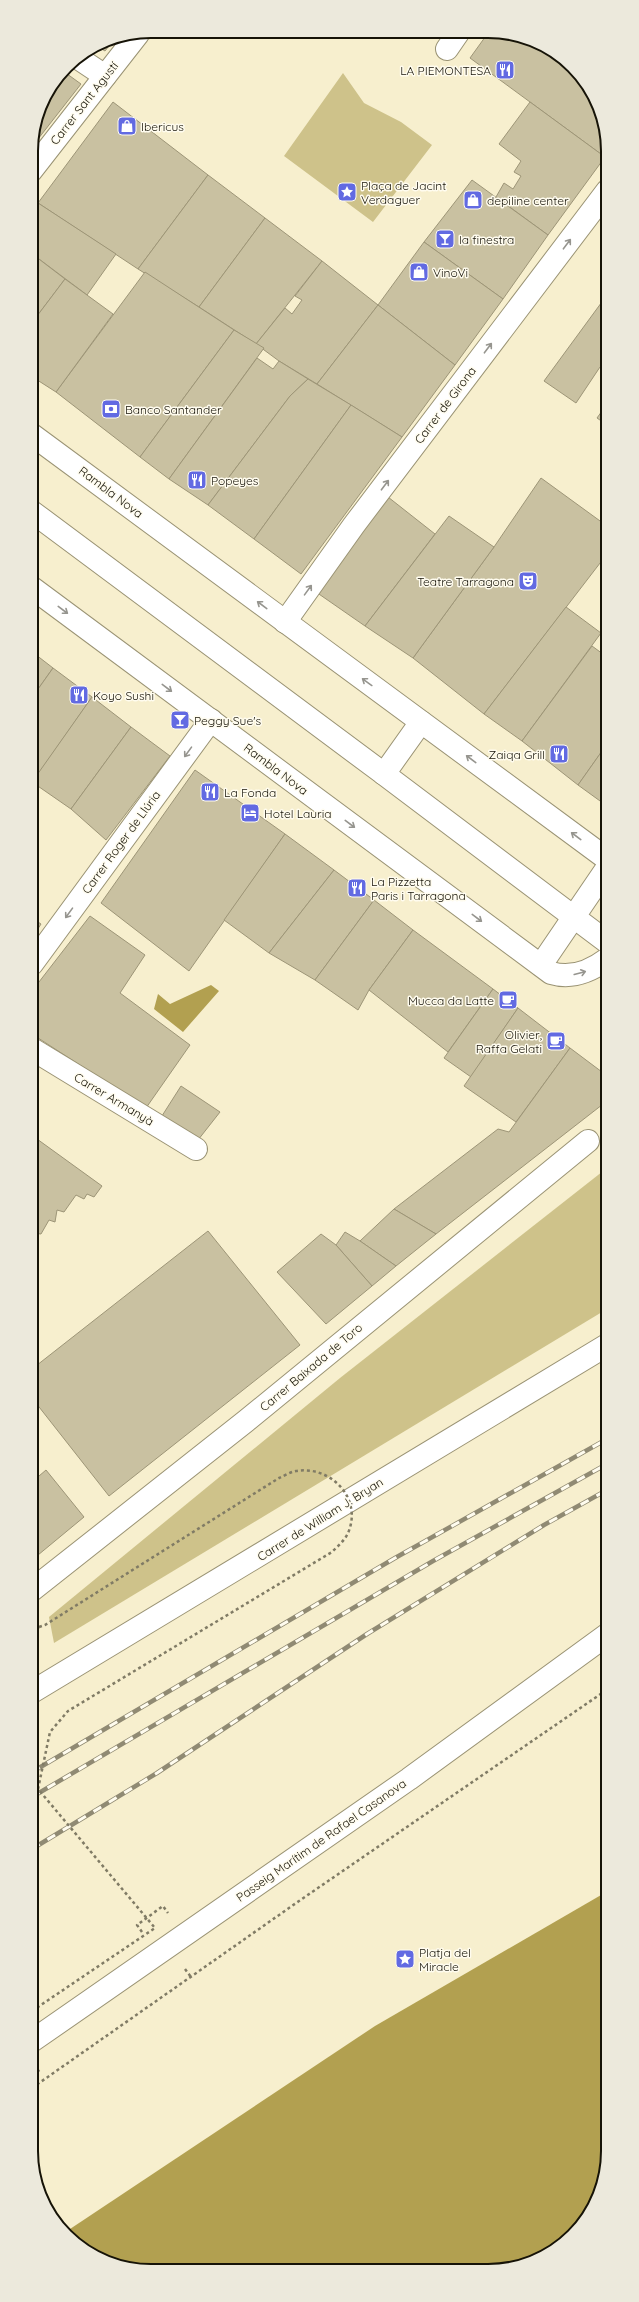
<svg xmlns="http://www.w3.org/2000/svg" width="639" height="2302" viewBox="0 0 639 2302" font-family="Quicksand,sans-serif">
	<rect width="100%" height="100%" fill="#f7efce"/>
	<g fill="#cec28a">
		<path d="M343,73L364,103L401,122L432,145L373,222L284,156Z"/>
		<path d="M607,1168V1309L54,1643L49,1617L340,1378Z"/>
	</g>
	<g fill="#b2a050">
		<path d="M211,985L219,991L183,1032L154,1009L158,994L170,1004Z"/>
		<path d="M608,1891V2159L599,2197L578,2230L548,2255L504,2270L127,2269L91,2255L64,2233L375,2026Z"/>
	</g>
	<g fill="#c9c1a1" stroke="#9d9577">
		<path d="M488,33H512L548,47L578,72L596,98L607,135V153L605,157L470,58Z"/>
		<path d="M115,38L105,51L97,46L105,40Z"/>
		<path d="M63,71L81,84L31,148L40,105Z"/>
		<path d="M113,102L208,175L138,269L38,203Z"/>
		<path d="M530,102L605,157L548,235L496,197L504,183L513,189L521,176L514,172L521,161L499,144Z"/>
		<path d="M208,175L265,218L199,307L138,269Z"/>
		<path d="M472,180L548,235L503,299L424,242Z"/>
		<path d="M38,203L116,254L87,295L31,253V211Z"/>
		<path d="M265,218L322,261L256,344L199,307Z"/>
		<path d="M424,242L503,299L455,365L378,305Z"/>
		<path d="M31,253L65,279L31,324Z"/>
		<path d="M322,261L378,305L317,384L279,361L256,344L285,308L292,314L302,300L295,296Z"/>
		<path d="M145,272L234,330L140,457L56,392Z"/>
		<path d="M65,279L113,314L56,392L31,376V324Z"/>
		<path d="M607,295V372L600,367L576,403L544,381Z"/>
		<path d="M378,305L455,365L402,437L317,384Z"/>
		<path d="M234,330L264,348L169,479L140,457Z"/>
		<path d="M257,358L273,369L279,361L308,379L290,396L208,505L169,479Z"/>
		<path d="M308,379L351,405L254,539L208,505L290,396Z"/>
		<path d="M607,404V425L597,418Z"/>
		<path d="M351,405L402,437L301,574L254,539Z"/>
		<path d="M541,478L607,526V554L484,714L413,658L494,547Z"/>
		<path d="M388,497L435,534L365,626L316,592Z"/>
		<path d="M449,516L494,547L413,658L365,626Z"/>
		<path d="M566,607L601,633L522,741L484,714Z"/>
		<path d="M592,646L607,657V744L578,785L522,741Z"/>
		<path d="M31,651L53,668L31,699Z"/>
		<path d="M53,668L92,697L32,783L31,699Z"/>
		<path d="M92,697L131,727L71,809L32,782Z"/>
		<path d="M131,727L170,756L106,840L71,809Z"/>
		<path d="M607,744V806L578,785Z"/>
		<path d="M195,770L285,834L189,971L101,903Z"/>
		<path d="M285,834L334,870L269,953L224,920Z"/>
		<path d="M334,870L374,900L315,980L269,953Z"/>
		<path d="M374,900L413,930L369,990L358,1010L315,980Z"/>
		<path d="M90,916L145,955L120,993L190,1045L146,1108L32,1034V991Z"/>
		<path d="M32,918L41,924L32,938Z"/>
		<path d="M413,930L493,989L448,1052L369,990Z"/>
		<path d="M493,989L518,1008L471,1077L444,1058Z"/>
		<path d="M518,1008L570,1048L516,1122L464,1086Z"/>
		<path d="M570,1048L602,1072H607V1101L436,1234L394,1209L498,1129L509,1132Z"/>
		<path d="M181,1086L220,1112L198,1140L160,1119Z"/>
		<path d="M37,1139L102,1186L94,1197L87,1194L84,1199L76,1195L64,1212L57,1210L55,1222L49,1220L41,1234L33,1233L32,1235V1143L35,1145Z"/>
		<path d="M394,1209L436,1234L396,1266L360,1241Z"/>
		<path d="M208,1231L300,1345L109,1496L32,1398V1369Z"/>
		<path d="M345,1232L360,1241L396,1266L372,1286L336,1245Z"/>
		<path d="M321,1234L336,1245L372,1286L326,1324L277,1272Z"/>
		<path d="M46,1470L84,1517L32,1560V1482Z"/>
	</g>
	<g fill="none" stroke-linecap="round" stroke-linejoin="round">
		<defs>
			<g id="minor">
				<path d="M447,49L458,33"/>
				<path d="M78,58L105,76"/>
				<path d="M31,171L138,34"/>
				<path d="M31,434L607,859"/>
				<path d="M31,511L384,774"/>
				<path d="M31,587L551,973C571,979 591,971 607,959"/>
				<path d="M285,622L354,525L607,191"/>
				<path d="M421,722L384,774L607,942"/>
				<path d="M32,964L211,720"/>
				<path d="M541,965L607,868"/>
				<path d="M32,1049L196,1149"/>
				<path d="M32,1590L246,1421L588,1141"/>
				<path d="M32,1692L607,1345"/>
				<path d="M32,2041L409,1779L608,1634"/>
			</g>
		</defs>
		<use href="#minor" stroke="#9a9374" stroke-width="24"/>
		<g stroke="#807b65" stroke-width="2.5" stroke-dasharray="3 3" stroke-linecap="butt">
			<path d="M32,1633L39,1627L34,1618"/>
			<path d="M32,1785L38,1789"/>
			<path d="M142,1932L137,1925L163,1906L168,1913"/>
			<path d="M185,1969L191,1977"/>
			<path d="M32,2075L41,2069"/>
			<path d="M32,2088L299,1901L608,1689"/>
		</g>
		<use href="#minor" stroke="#fff" stroke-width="22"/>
		<defs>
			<g id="rail">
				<path d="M32,1772L395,1558L607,1439"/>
				<path d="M32,1797L433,1561L607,1464"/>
				<path d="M32,1849L157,1773L367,1634L544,1525L607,1490"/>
			</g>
		</defs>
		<use href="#rail" stroke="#908a73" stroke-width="4.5"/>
		<use href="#rail" stroke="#fffcef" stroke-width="3" stroke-dasharray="9" stroke-linecap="butt"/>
		<path stroke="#807b65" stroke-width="2.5" stroke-dasharray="3 3" stroke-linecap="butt" d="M32,2011L155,1928L38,1789L50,1732L68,1711L332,1552C338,1546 345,1540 348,1533C363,1499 331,1465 296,1471C290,1472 284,1476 279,1478L45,1625L39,1627"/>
	</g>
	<defs><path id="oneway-shaft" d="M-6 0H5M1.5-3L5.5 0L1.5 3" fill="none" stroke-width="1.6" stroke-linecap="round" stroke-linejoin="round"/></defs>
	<g stroke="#96958f">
		<use href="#oneway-shaft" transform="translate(567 244) rotate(-53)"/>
		<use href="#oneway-shaft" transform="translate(488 348) rotate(-53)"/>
		<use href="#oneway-shaft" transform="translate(385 485) rotate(-53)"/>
		<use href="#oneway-shaft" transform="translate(308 590) rotate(-54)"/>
		<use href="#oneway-shaft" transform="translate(262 605) rotate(-143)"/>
		<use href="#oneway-shaft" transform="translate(63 610) rotate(37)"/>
		<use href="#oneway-shaft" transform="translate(367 682) rotate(-144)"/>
		<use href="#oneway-shaft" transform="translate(167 688) rotate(37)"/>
		<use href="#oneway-shaft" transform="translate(188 752) rotate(126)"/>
		<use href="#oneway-shaft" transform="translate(471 759) rotate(-143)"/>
		<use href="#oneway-shaft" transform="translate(350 824) rotate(37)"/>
		<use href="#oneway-shaft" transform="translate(576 836) rotate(-143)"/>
		<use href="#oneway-shaft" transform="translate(69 913) rotate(126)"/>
		<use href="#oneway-shaft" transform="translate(477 918) rotate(37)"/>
		<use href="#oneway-shaft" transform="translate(580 973) rotate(-15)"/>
	</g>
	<defs>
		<symbol id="restaurant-square" viewBox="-11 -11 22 22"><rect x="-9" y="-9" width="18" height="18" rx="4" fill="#626ae2" stroke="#fffcef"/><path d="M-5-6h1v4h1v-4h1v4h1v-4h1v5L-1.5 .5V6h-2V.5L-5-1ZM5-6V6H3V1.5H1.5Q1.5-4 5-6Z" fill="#fff"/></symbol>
		<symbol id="shop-square" viewBox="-11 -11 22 22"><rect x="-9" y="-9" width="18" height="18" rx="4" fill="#626ae2" stroke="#fffcef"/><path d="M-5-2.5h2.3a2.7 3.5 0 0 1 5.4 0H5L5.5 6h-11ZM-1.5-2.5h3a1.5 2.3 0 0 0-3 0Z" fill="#fff"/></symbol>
		<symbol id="sight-square" viewBox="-11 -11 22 22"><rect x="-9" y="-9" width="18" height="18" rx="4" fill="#626ae2" stroke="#fffcef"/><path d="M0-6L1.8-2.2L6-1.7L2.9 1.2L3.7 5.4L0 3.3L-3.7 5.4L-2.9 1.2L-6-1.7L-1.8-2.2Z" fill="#fff"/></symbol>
		<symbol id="bar-square" viewBox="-11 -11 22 22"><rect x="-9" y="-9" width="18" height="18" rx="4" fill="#626ae2" stroke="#fffcef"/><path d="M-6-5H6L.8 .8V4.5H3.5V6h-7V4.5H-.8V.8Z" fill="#fff"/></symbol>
		<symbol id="bank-square" viewBox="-11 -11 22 22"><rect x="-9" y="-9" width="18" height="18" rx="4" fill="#626ae2" stroke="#fffcef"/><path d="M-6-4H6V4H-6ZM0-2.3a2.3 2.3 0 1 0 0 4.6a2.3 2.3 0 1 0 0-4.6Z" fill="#fff"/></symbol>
		<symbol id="theatre-square" viewBox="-11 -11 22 22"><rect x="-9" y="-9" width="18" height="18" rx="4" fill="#626ae2" stroke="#fffcef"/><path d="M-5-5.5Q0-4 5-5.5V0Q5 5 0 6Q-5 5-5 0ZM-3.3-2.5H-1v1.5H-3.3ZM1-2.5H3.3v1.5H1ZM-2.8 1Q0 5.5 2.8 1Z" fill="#fff"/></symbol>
		<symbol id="hotel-square" viewBox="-11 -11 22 22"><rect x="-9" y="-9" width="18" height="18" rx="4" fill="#626ae2" stroke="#fffcef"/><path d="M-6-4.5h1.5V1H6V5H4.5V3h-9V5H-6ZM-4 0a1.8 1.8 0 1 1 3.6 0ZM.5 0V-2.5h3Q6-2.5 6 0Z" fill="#fff"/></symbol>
		<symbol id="cafe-square" viewBox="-11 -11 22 22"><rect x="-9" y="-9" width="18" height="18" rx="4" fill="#626ae2" stroke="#fffcef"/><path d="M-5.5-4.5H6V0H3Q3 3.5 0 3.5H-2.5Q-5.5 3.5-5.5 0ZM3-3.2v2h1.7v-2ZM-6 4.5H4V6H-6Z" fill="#fff"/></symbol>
	</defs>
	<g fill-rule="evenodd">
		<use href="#restaurant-square" x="494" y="59" width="22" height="22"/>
		<use href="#shop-square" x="116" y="115" width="22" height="22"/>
		<use href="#sight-square" x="336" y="181" width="22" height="22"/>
		<use href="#shop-square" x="462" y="189" width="22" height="22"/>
		<use href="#bar-square" x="434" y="228" width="22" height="22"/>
		<use href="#shop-square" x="408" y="261" width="22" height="22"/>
		<use href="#bank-square" x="100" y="398" width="22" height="22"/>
		<use href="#restaurant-square" x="186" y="469" width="22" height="22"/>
		<use href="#theatre-square" x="517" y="570" width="22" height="22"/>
		<use href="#restaurant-square" x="68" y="684" width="22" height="22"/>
		<use href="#bar-square" x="169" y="709" width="22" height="22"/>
		<use href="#restaurant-square" x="548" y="743" width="22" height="22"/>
		<use href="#restaurant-square" x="199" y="781" width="22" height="22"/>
		<use href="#hotel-square" x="239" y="802" width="22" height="22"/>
		<use href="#restaurant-square" x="346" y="877" width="22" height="22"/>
		<use href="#cafe-square" x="497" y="989" width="22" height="22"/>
		<use href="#cafe-square" x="545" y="1030" width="22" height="22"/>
		<use href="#sight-square" x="394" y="1948" width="22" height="22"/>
	</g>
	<g text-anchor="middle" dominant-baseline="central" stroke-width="3" stroke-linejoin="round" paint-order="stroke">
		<g font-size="12" fill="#161307" stroke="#fffcef" text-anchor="start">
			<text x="491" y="70" text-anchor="end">LA PIEMONTESA</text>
			<text x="141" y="126">Ibericus</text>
			<text x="361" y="185">Plaça de Jacint<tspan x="361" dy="14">Verdaguer</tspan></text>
			<text x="487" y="200">depiline center</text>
			<text x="459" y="239">la finestra</text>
			<text x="433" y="272">VinoVi</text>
			<text x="125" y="409">Banco Santander</text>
			<text x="211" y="480">Popeyes</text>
			<text x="514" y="581" text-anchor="end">Teatre Tarragona</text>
			<text x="93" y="695">Koyo Sushi</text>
			<text x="194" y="720">Peggy Sue's</text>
			<text x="545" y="754" text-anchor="end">Zaiqa Grill</text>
			<text x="224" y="792">La Fonda</text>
			<text x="264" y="813">Hotel Lauria</text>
			<text x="371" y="881">La Pizzetta<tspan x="371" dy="14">Paris i Tarragona</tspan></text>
			<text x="494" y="1000" text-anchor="end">Mucca da Latte</text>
			<text x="542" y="1034" text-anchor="end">Olivier,<tspan x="542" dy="14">Raffa Gelati</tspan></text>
			<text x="419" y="1952">Platja del<tspan x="419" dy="14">Miracle</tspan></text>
		</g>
		<g font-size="12" fill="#161307" stroke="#fffcef">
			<text transform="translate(84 103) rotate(-52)">Carrer Sant Agustí</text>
			<text transform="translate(445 405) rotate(-53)">Carrer de Girona</text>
			<text transform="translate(111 492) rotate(37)">Rambla Nova</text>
			<text transform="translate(276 769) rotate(37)">Rambla Nova</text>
			<text transform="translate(121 842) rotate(-54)">Carrer Roger de Llúria</text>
			<text transform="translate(114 1099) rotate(31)">Carrer Armanyà</text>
			<text transform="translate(311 1367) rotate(-40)">Carrer Baixada de Toro</text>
			<text transform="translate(320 1519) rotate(-32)">Carrer de William J. Bryan</text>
			<text transform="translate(321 1840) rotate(-35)">Passeig Marítim de Rafael Casanova</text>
		</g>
	</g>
	<path d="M0 0H639V2302H0ZM151 38H488A113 113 0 0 1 601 151V2151A113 113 0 0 1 488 2264H151A113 113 0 0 1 38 2151V151A113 113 0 0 1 151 38Z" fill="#ece9dc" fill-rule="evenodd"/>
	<path fill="none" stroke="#161307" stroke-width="2" d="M151 38H488A113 113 0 0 1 601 151V2151A113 113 0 0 1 488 2264H151A113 113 0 0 1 38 2151V151A113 113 0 0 1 151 38Z"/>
</svg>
